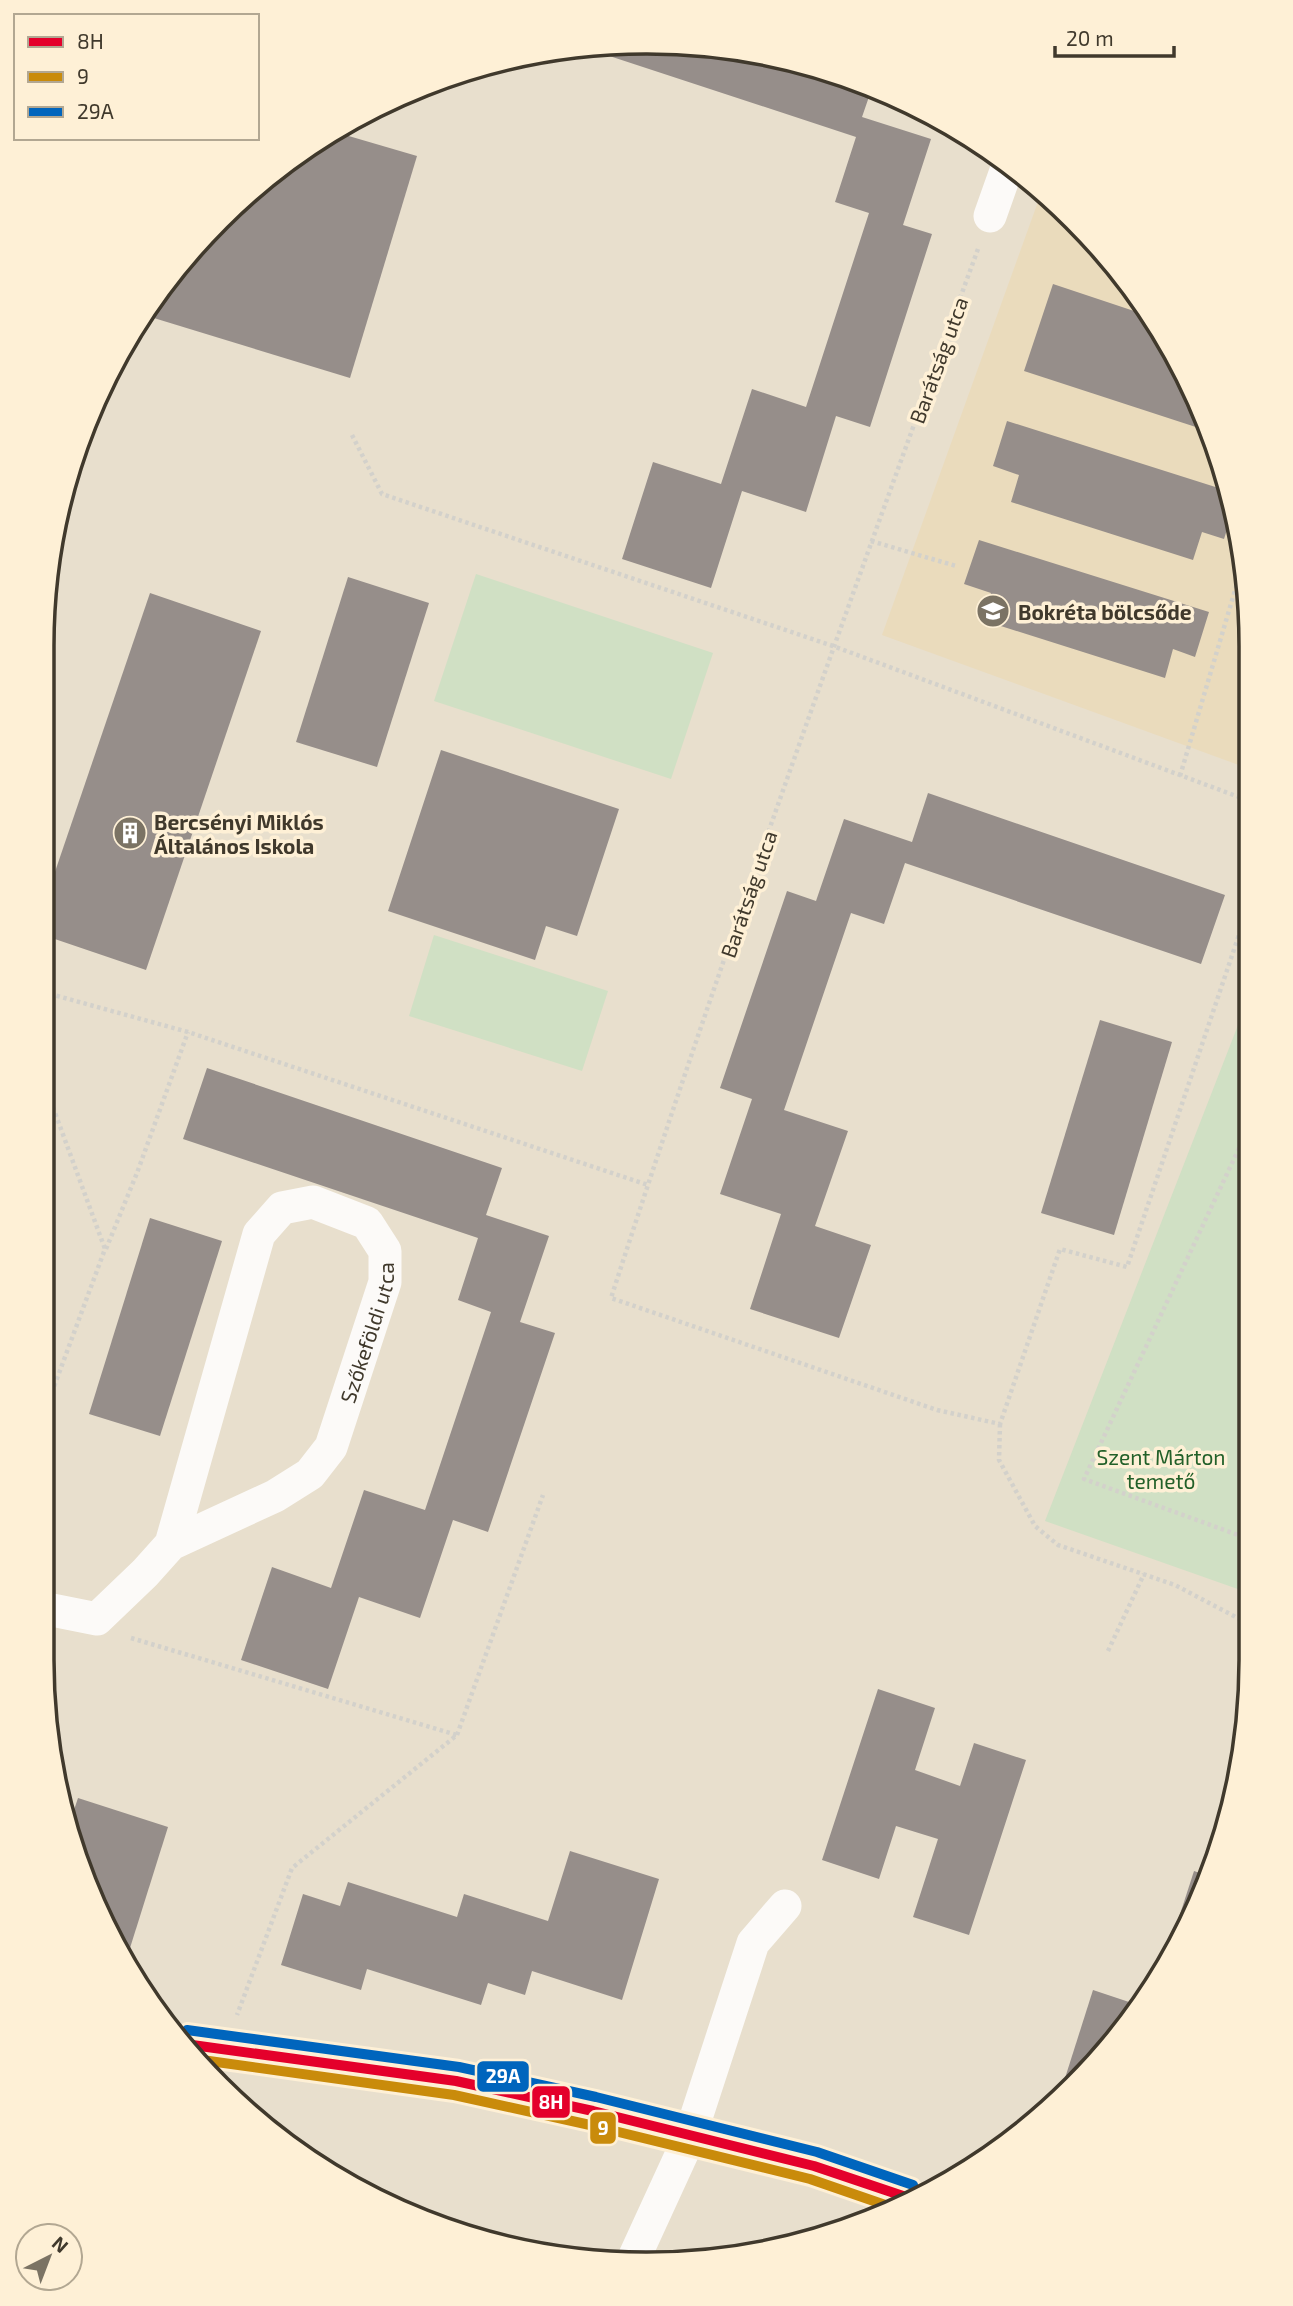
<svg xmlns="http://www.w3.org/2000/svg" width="1293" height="2306" viewBox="0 0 1293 2306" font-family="'Exo 2',sans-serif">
	<rect width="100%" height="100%" fill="#e8dfcd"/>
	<path fill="#eadbbc" d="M1043,195L1074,219L1149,311L1219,452L1246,568L1247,768L882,635L1039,199Z"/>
	<g fill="#d0e0c4">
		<path d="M476,574L713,653L671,779L434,701Z"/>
		<path d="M434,935L608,991L582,1071L409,1016Z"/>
		<path d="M1247,1002L1249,1593L1045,1521Z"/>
	</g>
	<g fill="#968e8a">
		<path d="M607,43L726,47L841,74L872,88L862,117L931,139L903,225L932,234L870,427L836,416L806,512L742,491L711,588L622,559L653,462L721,484L752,389L806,407L869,213L835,202L856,137L582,47Z"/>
		<path d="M335,132L417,156L350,378L144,315L192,248L279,167Z"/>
		<path d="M1053,284L1152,317L1208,431L1024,371Z"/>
		<path d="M1007,421L1228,491L1233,511L1224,539L1202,532L1193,560L1011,502L1019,475L993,466Z"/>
		<path d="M979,540L1209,612L1195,657L1173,649L1165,678L982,620L991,593L964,584Z"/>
		<path d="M348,577L429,603L377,767L296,742Z"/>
		<path d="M150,593L261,631L146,970L43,935V907Z"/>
		<path d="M441,750L619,809L577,936L546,926L535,960L388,911Z"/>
		<path d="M928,793L1225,895L1201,964L905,863L884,924L851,913L784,1110L848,1131L815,1226L871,1245L839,1338L750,1309L781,1214L720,1194L752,1099L720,1088L787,891L816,901L844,819L912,842Z"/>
		<path d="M1100,1020L1172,1042L1114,1235L1041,1213Z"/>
		<path d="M207,1068L502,1168L486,1215L549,1236L520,1322L555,1333L488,1532L453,1520L420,1618L359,1597L328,1689L241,1660L272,1567L331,1588L364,1490L425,1510L491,1312L458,1300L478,1238L183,1139Z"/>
		<path d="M150,1218L222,1241L160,1436L89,1414Z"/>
		<path d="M878,1689L935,1708L915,1770L960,1786L974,1743L1026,1760L969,1935L913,1917L938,1839L896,1826L879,1879L822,1860Z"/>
		<path d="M78,1798L168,1827L130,1948L123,1946L74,1853L69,1825Z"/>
		<path d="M570,1851L659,1879L622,2000L532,1971L525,1995L488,1983L481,2005L367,1969L361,1990L281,1965L303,1894L340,1906L348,1882L457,1917L464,1894L548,1921Z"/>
		<path d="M1194,1871L1209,1876L1170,1962L1161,1973Z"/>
		<path d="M1093,1990L1135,2004L1059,2097Z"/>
	</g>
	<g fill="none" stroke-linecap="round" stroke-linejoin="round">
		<g stroke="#d3d1cb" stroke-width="4.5" stroke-dasharray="3.5 3.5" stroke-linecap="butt">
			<path d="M978,249C851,597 725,945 611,1298L937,1410L1000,1424L1060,1249L1127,1267L1247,911"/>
			<path d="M352,435L382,494L833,646L1247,800"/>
			<path d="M871,541L956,566"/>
			<path d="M1180,776L1244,560"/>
			<path d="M43,992L188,1032L648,1185"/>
			<path d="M1248,1129L1084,1479L1249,1539"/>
			<path d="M106,1249L137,1173L188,1032"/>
			<path d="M42,1419L105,1249L43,1080"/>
			<path d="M1000,1424L999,1460L1035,1526L1058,1545L1175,1585L1249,1624"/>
			<path d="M131,1638L457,1735L292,1868L237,2015"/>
			<path d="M1108,1651L1144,1574"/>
			<path d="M457,1735L543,1495"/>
		</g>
		<g stroke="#fcfaf8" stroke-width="33">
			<path d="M990,216L1007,168"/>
			<path id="s1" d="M42,1608L97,1619L145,1573L171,1544L275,1496L310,1474L331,1447L385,1282V1251L367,1223L313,1202L282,1208L259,1234L171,1544"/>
			<path d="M185,2044L456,2081L593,2111L814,2166L909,2198"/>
			<path d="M634,2258L690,2136L753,1943L785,1906"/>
		</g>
		<defs>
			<path id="bus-1" d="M185,2044L456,2081L593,2111L814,2166L909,2198"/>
			<path id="bus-2" d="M202,2060L454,2095L590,2125L810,2179L894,2208"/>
			<path id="bus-3" d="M187,2030L459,2067L596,2097L817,2152L913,2185"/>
		</defs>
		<use href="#bus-1" stroke="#fef0d6" stroke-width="16"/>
		<use href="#bus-2" stroke="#fef0d6" stroke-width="16"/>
		<use href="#bus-3" stroke="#fef0d6" stroke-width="16"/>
		<use href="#bus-1" stroke="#e4002b" stroke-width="10"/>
		<use href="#bus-2" stroke="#c98b0b" stroke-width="10"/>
		<use href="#bus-3" stroke="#0065bd" stroke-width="10"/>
	</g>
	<defs>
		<symbol id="school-disc" viewBox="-11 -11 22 22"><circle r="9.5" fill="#7b7364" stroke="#fef0d6"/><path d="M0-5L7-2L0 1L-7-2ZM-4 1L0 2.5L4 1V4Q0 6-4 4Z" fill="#fff"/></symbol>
		<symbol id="building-disc" viewBox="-11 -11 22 22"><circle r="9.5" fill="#7b7364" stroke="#fef0d6"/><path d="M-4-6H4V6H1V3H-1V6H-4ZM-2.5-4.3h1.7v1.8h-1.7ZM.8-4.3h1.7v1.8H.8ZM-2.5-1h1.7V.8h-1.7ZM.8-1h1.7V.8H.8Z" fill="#fff"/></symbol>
	</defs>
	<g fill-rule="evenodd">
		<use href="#school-disc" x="974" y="592" width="38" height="38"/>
		<use href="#building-disc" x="111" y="814" width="38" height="38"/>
	</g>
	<g text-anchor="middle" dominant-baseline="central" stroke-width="7" stroke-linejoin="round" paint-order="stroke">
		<g font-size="21" fill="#40392c" stroke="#fef0d6">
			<text transform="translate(938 360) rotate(-70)">Barátság utca</text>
			<text transform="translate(748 894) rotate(-71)">Barátság utca</text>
			<text stroke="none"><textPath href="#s1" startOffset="472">Szőkeföldi utca</textPath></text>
		</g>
		<g font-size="21" font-weight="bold" fill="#40392c" stroke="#fef0d6" text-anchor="start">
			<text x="1018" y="611">Bokréta bölcsőde</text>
			<text x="154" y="821">Bercsényi Miklós<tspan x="154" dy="24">Általános Iskola</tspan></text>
		</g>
		<g font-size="21" fill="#236029" stroke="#fef0d6">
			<text x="1161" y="1456">Szent Márton<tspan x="1161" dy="24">temető</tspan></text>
		</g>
	</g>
	<path d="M0 0H1293V2306H0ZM646 54H647A592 592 0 0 1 1239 646V1660A592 592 0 0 1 647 2252H646A592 592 0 0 1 54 1660V646A592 592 0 0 1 646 54Z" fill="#fef0d6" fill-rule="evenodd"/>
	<path fill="none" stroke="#40392c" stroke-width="3.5" d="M646 54H647A592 592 0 0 1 1239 646V1660A592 592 0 0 1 647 2252H646A592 592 0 0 1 54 1660V646A592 592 0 0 1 646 54Z"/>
	<g stroke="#fef0d6" stroke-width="2.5">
		<rect x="476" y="2060" width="54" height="33" rx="7" fill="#0065bd"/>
		<rect x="531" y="2085" width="40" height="34" rx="7" fill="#e4002b"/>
		<rect x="589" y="2111" width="28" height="34" rx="7" fill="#c98b0b"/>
	</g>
	<g font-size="19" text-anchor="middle" font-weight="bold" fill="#fff">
		<text x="503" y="2083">29A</text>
		<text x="551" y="2109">8H</text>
		<text x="603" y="2135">9</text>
	</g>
	<rect x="14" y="14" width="245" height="126" fill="#fef0d6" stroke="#b2a792" stroke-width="2"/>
	<rect x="28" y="37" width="35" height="10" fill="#e4002b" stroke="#b2a792" stroke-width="2"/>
	<text x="77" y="49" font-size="21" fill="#40392c">8H</text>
	<rect x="28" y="72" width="35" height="10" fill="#c98b0b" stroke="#b2a792" stroke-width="2"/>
	<text x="77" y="84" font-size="21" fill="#40392c">9</text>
	<rect x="28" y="107" width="35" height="10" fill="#0065bd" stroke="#b2a792" stroke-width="2"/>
	<text x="77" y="119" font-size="21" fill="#40392c">29A</text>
	<g transform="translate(49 2257) rotate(42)"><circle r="33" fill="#fef0d6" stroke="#b2a792" stroke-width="2"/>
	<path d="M0-5L12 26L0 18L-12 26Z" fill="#7b7364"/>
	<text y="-10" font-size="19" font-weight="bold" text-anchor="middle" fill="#40392c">N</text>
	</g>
	<path d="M1055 46v10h119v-10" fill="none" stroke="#40392c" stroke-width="3.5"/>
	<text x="1066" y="46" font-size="21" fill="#40392c" stroke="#fef0d6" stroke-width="5" paint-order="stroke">20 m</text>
</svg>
